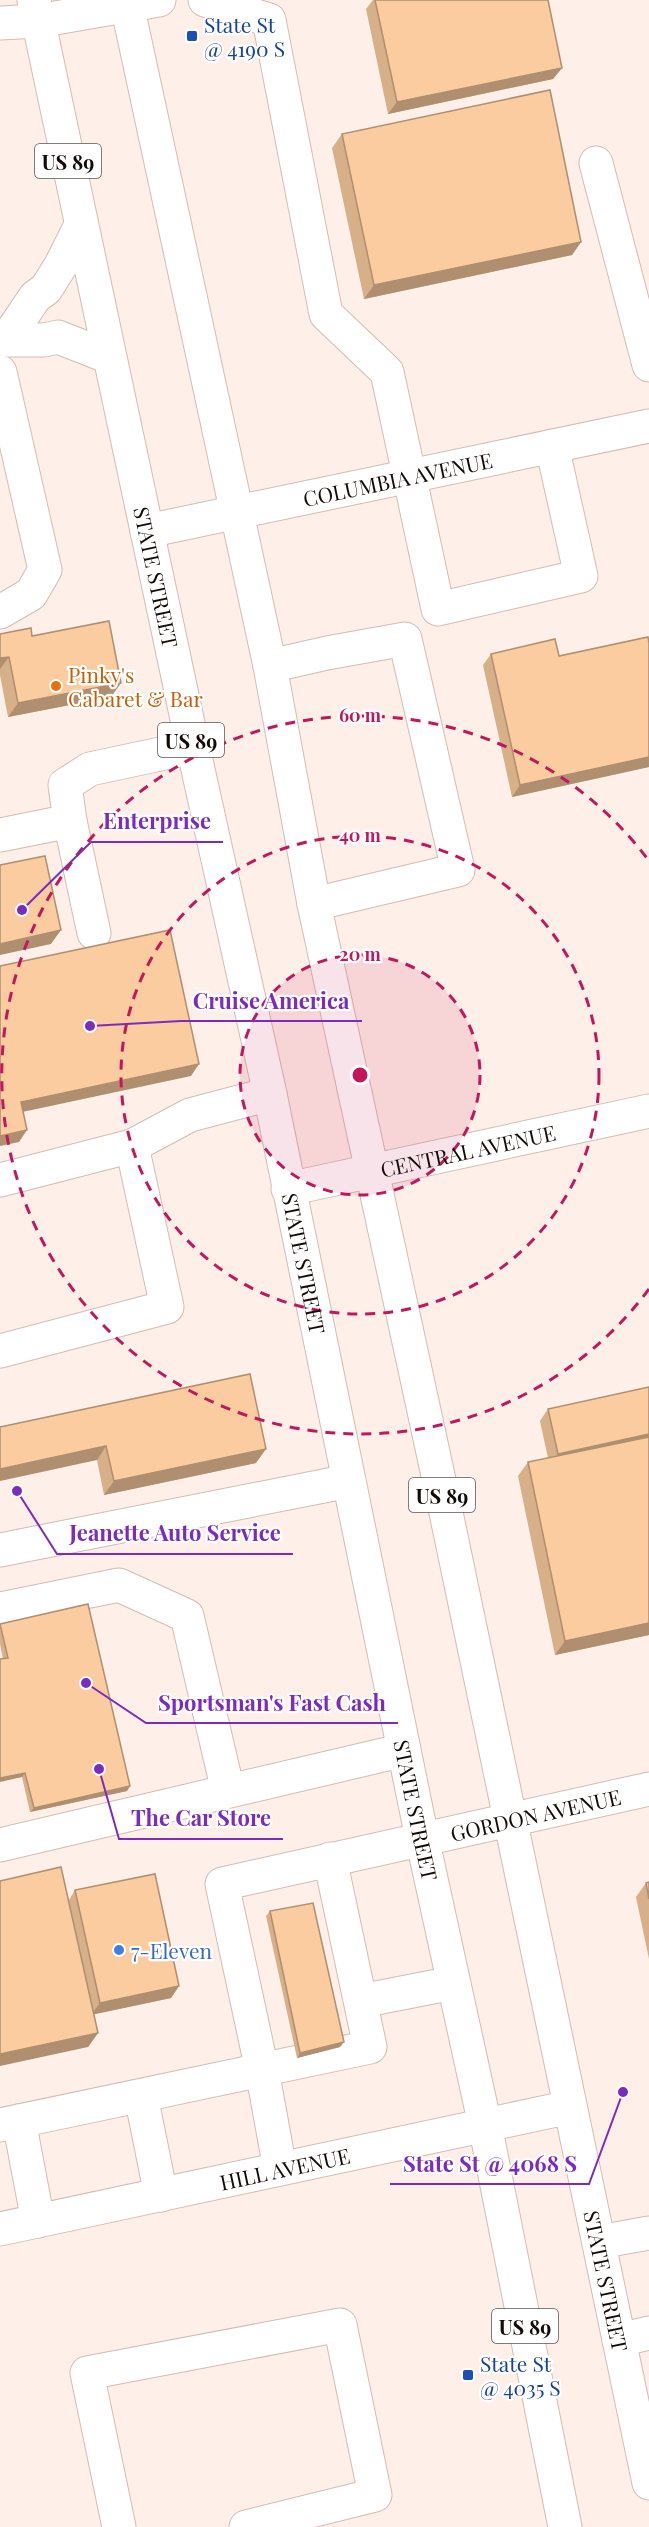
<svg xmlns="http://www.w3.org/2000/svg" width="649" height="2527" viewBox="0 0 649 2527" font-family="'Playfair Display',serif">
	<rect width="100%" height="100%" fill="#feefe9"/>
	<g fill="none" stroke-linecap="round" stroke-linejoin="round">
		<defs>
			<g id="minor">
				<path d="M205,0L269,20L326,314L387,372L438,609L581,576L552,446"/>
				<path d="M0,23L38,21L159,0"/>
				<path d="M596,163L649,365"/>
				<path d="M81,225L61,265L46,289L35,297L6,340H44L58,337L109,357"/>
				<path d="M0,372L45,570L31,594L0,612"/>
				<path id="s1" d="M147,531L649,426"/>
				<path d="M270,666L327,653L405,639L458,870L314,904"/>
				<path d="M0,835L70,821"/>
				<path d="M94,933L70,821L65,785L90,769L193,747"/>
				<path d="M0,1180L132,1146L190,1115L270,1094"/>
				<path id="s2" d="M288,1189L649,1111"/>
				<path d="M0,1351L167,1307L132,1146"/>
				<path d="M0,1550L349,1481"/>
				<path d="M0,1609L119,1585L187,1616L228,1791"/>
				<path d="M0,1845L404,1750"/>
				<path d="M361,2001L453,1983"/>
				<path d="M141,2096L161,2195"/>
				<path d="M19,2121L38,2221"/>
				<path d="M0,2125L370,2047L330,1859"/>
				<path id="s3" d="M280,2169L262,2070L222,1884L649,1789"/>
				<path id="s4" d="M0,2229L570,2107"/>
				<path d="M599,2242L649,2233"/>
				<path d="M619,2340L649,2333"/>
				<path d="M119,2527L87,2373L340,2325L375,2495L246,2527"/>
			</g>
			<g id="major">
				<path id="s5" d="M34,0L193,747L270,1094L422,1838L485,2125L565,2527"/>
				<path id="s6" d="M126,0L270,666L314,904L444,1503L649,2483"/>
			</g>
		</defs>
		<use href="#minor" stroke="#d3bcb2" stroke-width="35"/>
		<use href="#major" stroke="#d3bcb2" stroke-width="35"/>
		<use href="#minor" stroke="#fff" stroke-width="33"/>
		<use href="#major" stroke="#fff" stroke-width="33"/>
	</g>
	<g fill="#d7af89">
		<path d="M373,0H548L562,68L553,79L388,114L366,9Z"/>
		<path d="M342,134L581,242L572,255L364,299L332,148Z"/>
		<path d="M0,634L32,636L111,697L8,717L0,675Z"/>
		<path d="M649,643V767L512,797L483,665L491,654L559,656Z"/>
		<path d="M649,1387V1635L555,1655L518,1476L528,1462L548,1458L540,1421L548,1409Z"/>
		<path d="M0,1427L256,1463L104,1495L97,1460Z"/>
		<path d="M0,1624L130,1786L127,1791L30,1812L22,1777L3,1659L0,1644Z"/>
		<path d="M649,1882V1959L636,1897L646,1883Z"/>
		<path d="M75,1890L179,1986L171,1998L94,2014L98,2033L88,2047L69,1900Z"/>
		<path d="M270,1911L340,2047L297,2058L266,1916Z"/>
	</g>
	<g fill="#af8f6f">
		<path d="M562,68L553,79L388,114L397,102Z"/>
		<path d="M581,242L572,255L364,299L374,285Z"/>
		<path d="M9,657L0,669V658Z"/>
		<path d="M121,683L111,697L8,717L18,703Z"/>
		<path d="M649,757V767L512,797L520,785Z"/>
		<path d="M61,930L51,944L0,955V944Z"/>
		<path d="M199,1064L191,1076L13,1114L21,1102Z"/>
		<path d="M27,1130L19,1142L0,1146V1136Z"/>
		<path d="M649,1434V1444L549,1466L558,1454Z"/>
		<path d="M106,1446L97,1460L0,1481V1469Z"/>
		<path d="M266,1449L256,1463L104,1495L114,1481Z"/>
		<path d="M649,1623V1635L555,1655L565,1641Z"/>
		<path d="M25,1773L22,1777L0,1782V1778Z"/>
		<path d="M130,1786L127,1791L30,1812L34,1808Z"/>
		<path d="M179,1986L171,1998L91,2015L100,2003Z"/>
		<path d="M98,2033L88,2047L0,2066V2054Z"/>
		<path d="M344,2042L340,2047L297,2058L300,2053Z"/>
	</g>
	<g fill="#facc9f" stroke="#af8f6f" stroke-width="1.5">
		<path d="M375,0H548L562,68L397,102Z"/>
		<path d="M550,90L581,242L374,285L342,134Z"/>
		<path d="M109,621L121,683L18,703L9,657L0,658V634L31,628L32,636Z"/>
		<path d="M648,637L649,643V757L520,785L491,654L555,639L559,656Z"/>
		<path d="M45,856L61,930L0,944V865Z"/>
		<path d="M170,930L199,1064L21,1102L27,1130L0,1136V966Z"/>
		<path d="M250,1374L266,1449L114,1481L106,1446L0,1469V1427Z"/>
		<path d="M649,1387V1434L558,1454L548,1409Z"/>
		<path d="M649,1437V1623L565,1641L528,1462Z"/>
		<path d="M88,1604L130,1786L34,1808L25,1773L0,1778V1659L8,1658L0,1624Z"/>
		<path d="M61,1867L98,2033L0,2054V1881Z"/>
		<path d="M155,1874L179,1986L100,2003L75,1890Z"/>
		<path d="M649,1882V1899L646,1883Z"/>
		<path d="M313,1903L344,2042L300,2053L270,1911Z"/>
	</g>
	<circle cx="360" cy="1075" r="120" fill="#c2185b" fill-opacity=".12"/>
	<g fill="none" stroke="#c2185b" stroke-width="3" stroke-dasharray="10 8">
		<circle cx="360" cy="1075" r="120"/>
		<circle cx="360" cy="1075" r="239"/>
		<path d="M649 1289A359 359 0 1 1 649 861"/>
	</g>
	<g fill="#1a4fb4" stroke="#fff" stroke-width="2">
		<rect x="186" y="30" width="12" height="12" rx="3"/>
		<rect x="462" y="2369" width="12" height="12" rx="3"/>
	</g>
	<circle fill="#e8710a" stroke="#fff" stroke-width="2" cx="56" cy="686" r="6"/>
	<circle fill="#3f7fe0" stroke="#fff" stroke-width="2" cx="119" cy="1950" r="6"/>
	<g text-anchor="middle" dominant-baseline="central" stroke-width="4.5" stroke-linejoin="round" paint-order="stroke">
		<g fill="#fff" stroke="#5a5452" stroke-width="1.5">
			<rect x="35" y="144" width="66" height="34" rx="4.5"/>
			<rect x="158" y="723" width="66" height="34" rx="4.5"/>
			<rect x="409" y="1478" width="66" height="34" rx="4.5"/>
			<rect x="492" y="2309" width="66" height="34" rx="4.5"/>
		</g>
		<g font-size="20" font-weight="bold" fill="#130b08">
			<text x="68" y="161">US 89</text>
			<text x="191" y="740">US 89</text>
			<text x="442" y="1495">US 89</text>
			<text x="525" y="2326">US 89</text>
		</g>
		<g font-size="21" fill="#164399" stroke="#fff" text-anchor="start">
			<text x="204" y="24">State St<tspan x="204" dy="24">@ 4190 S</tspan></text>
			<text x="480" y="2363">State St<tspan x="480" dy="24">@ 4035 S</tspan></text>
		</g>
		<g font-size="21" fill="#130b08" stroke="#fff">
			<text stroke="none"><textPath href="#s1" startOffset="256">COLUMBIA AVENUE</textPath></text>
			<text stroke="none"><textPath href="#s5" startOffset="590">STATE STREET</textPath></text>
			<text stroke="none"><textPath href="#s2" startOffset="184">CENTRAL AVENUE</textPath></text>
			<text stroke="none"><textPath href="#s5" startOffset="1292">STATE STREET</textPath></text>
			<text stroke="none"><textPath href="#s5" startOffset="1850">STATE STREET</textPath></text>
			<text stroke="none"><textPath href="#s3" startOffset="612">GORDON AVENUE</textPath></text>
			<text stroke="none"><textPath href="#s4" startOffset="291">HILL AVENUE</textPath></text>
			<text stroke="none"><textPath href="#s6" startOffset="2331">STATE STREET</textPath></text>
		</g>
		<g font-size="21" fill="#c56008" stroke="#fff" text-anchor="start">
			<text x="68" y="674">Pinky's<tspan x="68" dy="24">Cabaret &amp; Bar</tspan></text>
		</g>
		<g font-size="21" fill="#366cbe" stroke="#fff" text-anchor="start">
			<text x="131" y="1950">7-Eleven</text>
		</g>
	</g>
	<circle cx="360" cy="1075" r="9" fill="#c2185b" stroke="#fff" stroke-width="3"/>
	<g font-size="18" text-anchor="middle" font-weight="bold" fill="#c2185b" stroke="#fff" stroke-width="4.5" stroke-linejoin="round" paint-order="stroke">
		<text x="360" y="722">60 m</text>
		<text x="360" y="842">40 m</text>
		<text x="360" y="961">20 m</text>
	</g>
	<path fill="none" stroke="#7b2cbf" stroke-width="2" d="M22 910L91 842H223M90 1026L181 1021H362M17 1491L57 1554H293M86 1683L146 1723H398M99 1769L119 1839H283M623 2092L589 2184H390"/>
	<g fill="#7b2cbf" stroke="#fff" stroke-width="2">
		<circle cx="22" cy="910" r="6"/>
		<circle cx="90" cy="1026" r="6"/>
		<circle cx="17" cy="1491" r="6"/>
		<circle cx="86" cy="1683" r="6"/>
		<circle cx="99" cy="1769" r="6"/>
		<circle cx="623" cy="2092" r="6"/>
	</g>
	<g font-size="22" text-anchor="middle" font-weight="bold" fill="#7b2cbf" stroke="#fff" stroke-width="4.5" stroke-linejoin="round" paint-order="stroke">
		<text x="157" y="829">Enterprise</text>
		<text x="271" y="1009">Cruise America</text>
		<text x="175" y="1541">Jeanette Auto Service</text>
		<text x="272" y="1711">Sportsman's Fast Cash</text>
		<text x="201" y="1826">The Car Store</text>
		<text x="490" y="2172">State St @ 4068 S</text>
	</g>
</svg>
